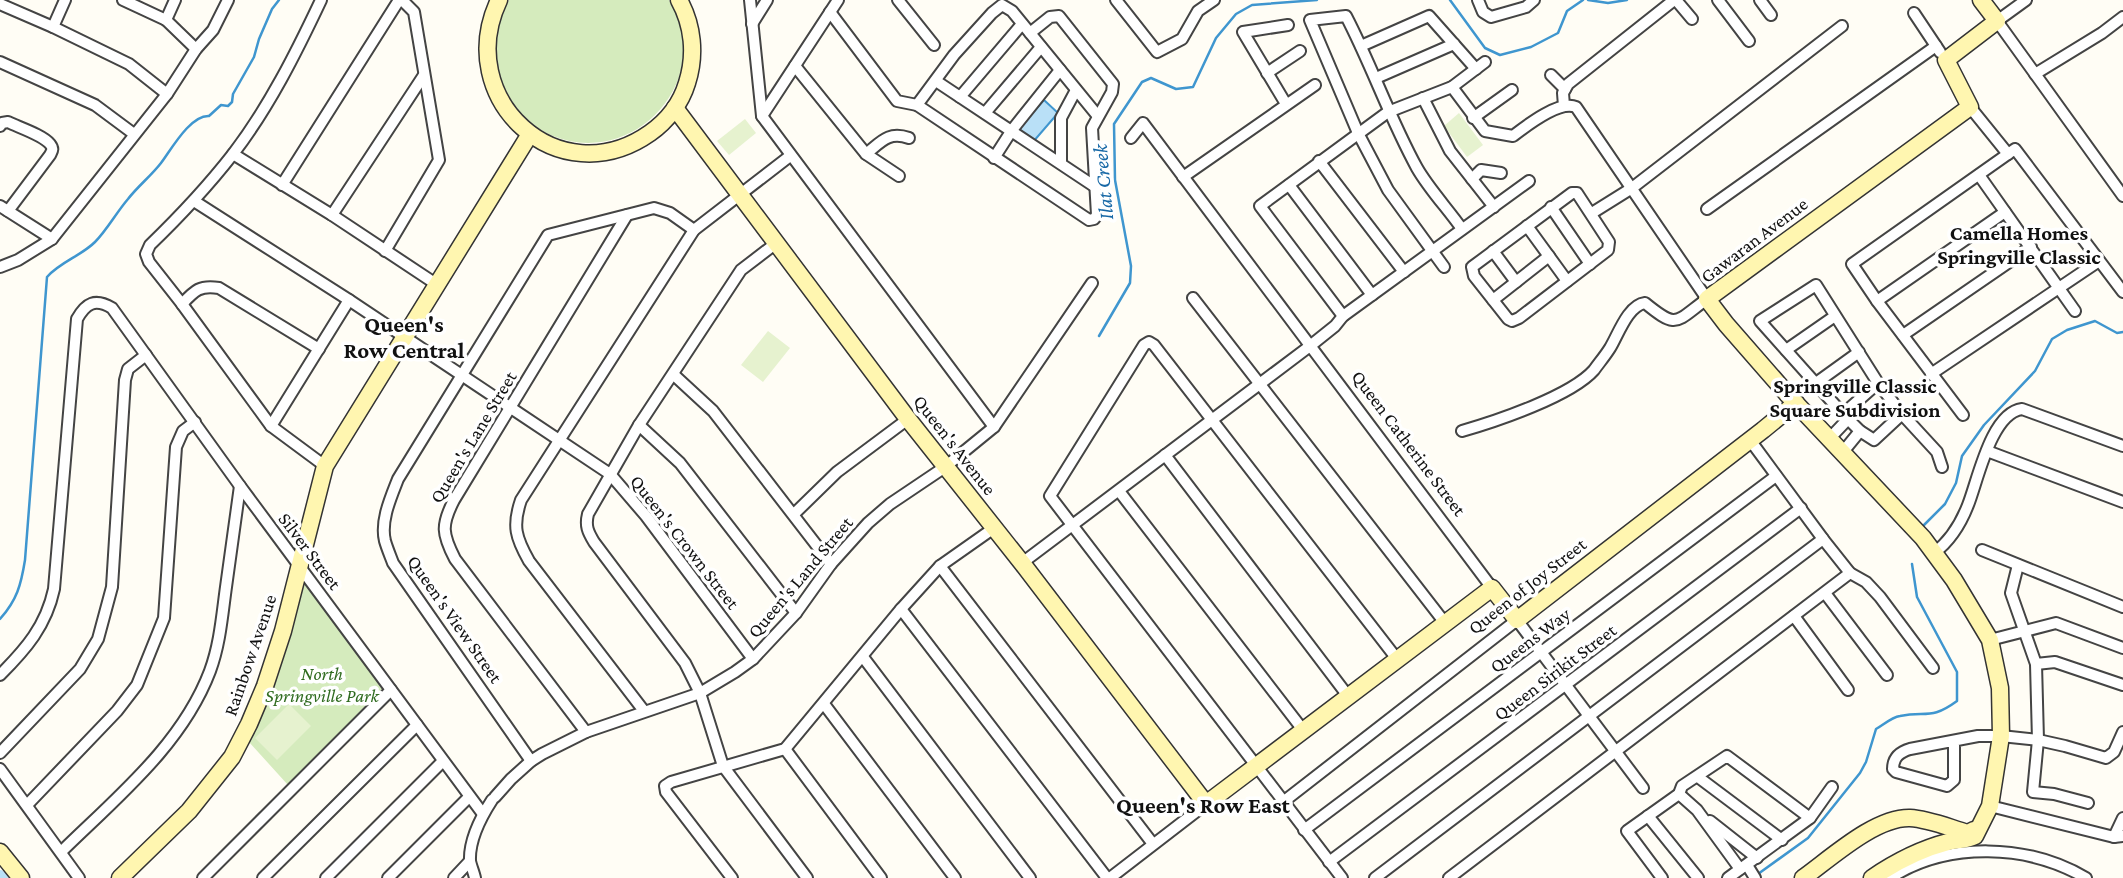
<svg xmlns="http://www.w3.org/2000/svg" width="2123" height="878" viewBox="0 0 2123 878" font-family="'Crimson Pro',serif">
	<rect width="100%" height="100%" fill="#fffdf5"/>
	<g fill="#d5ebbd">
		<path d="M509,0H669C684,23 687,52 679,77C661,128 605,157 553,136C518,121 495,83 495,46C495,29 502,14 509,0Z"/>
		<path d="M305,581L384,687L288,785L249,742L281,660Z"/>
	</g>
	<g fill="#e6f2cf">
		<path d="M1459,113L1483,145L1467,157L1444,126Z"/>
		<path d="M745,119L756,133L729,155L717,141Z"/>
		<path d="M768,331L790,348L763,382L741,365Z"/>
		<path d="M289,704L311,726L277,760L255,738Z"/>
	</g>
	<path fill="#b9e0f7" stroke="#3f96cf" stroke-width="2" d="M1044,100L1058,113L1033,142L1018,129Z"/>
	<g fill="none" stroke-linecap="round" stroke-linejoin="round">
		<g stroke="#3f96cf" stroke-width="2.5">
			<path d="M1450,0L1485,48L1500,55L1531,47L1558,33L1567,11L1583,0"/>
			<path d="M1588,0L1608,3L1627,0"/>
			<path d="M1099,336L1130,283L1131,266L1115,180L1114,124L1142,82L1151,78L1176,89L1193,87L1216,38L1236,14L1252,5L1317,0"/>
			<path d="M1923,526L1945,504L1956,483L1962,456L1984,425L2035,371L2052,339L2067,330L2095,321L2117,333L2123,332"/>
			<path d="M0,619C17,600 21,585 25,560L47,277C60,262 81,256 95,242C107,230 116,213 128,199C138,186 151,176 161,163C171,150 190,115 209,116L221,105L228,106L232,102L233,94L254,57L259,39L272,9L279,0"/>
			<path d="M1758,874L1808,838L1860,773L1866,762L1876,729C1883,725 1892,717 1900,716C1927,711 1931,720 1957,701V672L1917,597L1912,564"/>
		</g>
		<path stroke="#b9e0f7" stroke-width="10" d="M0,875L3,878"/>
		<defs>
			<g id="street">
				<path d="M123,0L166,20L196,49"/>
				<path d="M321,0C296,53 269,107 233,154C208,186 180,216 150,245L146,254L149,262L182,304L271,426L325,466"/>
				<path d="M750,0L762,116L994,427"/>
				<path d="M898,0L934,45"/>
				<path d="M1116,0L1157,52L1182,39L1198,11L1214,0"/>
				<path d="M1478,0L1483,12L1491,17L1526,7L1534,0"/>
				<path d="M1676,0L1692,19"/>
				<path d="M1718,0L1749,41"/>
				<path d="M1760,0L1771,15"/>
				<path d="M2026,0L1997,21L2123,196"/>
				<path d="M0,4L53,27L129,64L167,94"/>
				<path d="M830,12L897,101L917,105L1089,220L1094,219L1097,215L1092,128L1112,92L1113,84L1059,16L1050,17L1030,33"/>
				<path d="M1914,13L1940,52"/>
				<path d="M166,20L175,0"/>
				<path d="M752,24L767,0"/>
				<path d="M53,27L65,0"/>
				<path d="M1361,46L1429,16L1476,69"/>
				<path d="M0,62L95,105L134,134"/>
				<path d="M795,66L866,154L899,176"/>
				<path d="M1267,73L1300,51"/>
				<path d="M2035,74L2102,33L2123,17"/>
				<path d="M1551,75L1565,89"/>
				<path d="M1376,78L1454,44"/>
				<path d="M936,81L1094,186"/>
				<path d="M1452,87L1485,131L1513,136C1526,126 1559,100 1576,107L1707,299C1675,322 1678,330 1645,303C1628,305 1618,335 1610,348C1605,356 1599,363 1594,370C1571,396 1497,421 1462,431"/>
				<path d="M960,97L1022,24"/>
				<path d="M1423,98L1450,151L1494,207"/>
				<path d="M1286,104L1243,32L1288,25"/>
				<path d="M917,105L954,55L992,13L1002,5L1012,11L1097,115"/>
				<path d="M1564,106L1563,93L1568,84L1674,0"/>
				<path d="M1970,107L2008,154"/>
				<path d="M985,113L1041,47"/>
				<path d="M762,116L838,0"/>
				<path d="M1473,118L1512,90"/>
				<path d="M0,126L2,123L8,122C18,127 43,135 50,144C54,149 52,151 50,155L8,211"/>
				<path d="M1131,138L1143,123L1492,588"/>
				<path d="M233,154L332,215L436,284"/>
				<path d="M866,154C881,142 888,131 909,138"/>
				<path d="M994,158L1012,130L1060,70"/>
				<path d="M1319,161L1404,272"/>
				<path d="M1061,163V118L1076,90"/>
				<path d="M1979,175L2075,311"/>
				<path d="M1183,177L1315,85"/>
				<path d="M1472,179L1481,170L1501,173"/>
				<path d="M282,185L399,0"/>
				<path d="M1289,185L1372,295"/>
				<path d="M1572,193H1577L1609,242L1608,250L1519,318L1512,321L1508,319L1474,276L1472,267Z"/>
				<path d="M194,201L349,300L610,474L646,516L753,659"/>
				<path d="M0,206L52,239"/>
				<path d="M1551,207L1590,264"/>
				<path d="M1707,209L1936,46"/>
				<path d="M1592,213L1632,188L1842,26"/>
				<path d="M332,215L424,75"/>
				<path d="M1527,226L1567,281"/>
				<path d="M775,244L741,270L639,425L588,514C585,526 588,532 594,542L685,663L700,693L723,766L807,878"/>
				<path d="M385,251L439,160L414,12L402,0"/>
				<path d="M1493,251L1516,282"/>
				<path d="M0,267L18,260L52,239L167,94L196,49L213,30L228,0"/>
				<path d="M1444,267L1388,190L1358,133L1310,20L1346,16C1372,66 1390,119 1417,168C1429,189 1448,209 1462,229"/>
				<path d="M1193,298L1445,623"/>
				<path d="M1493,300L1549,256"/>
				<path d="M1877,301L2005,212"/>
				<path d="M182,304C195,290 200,285 219,288L319,349"/>
				<path d="M1343,316L1260,206L1388,112L1452,87L1485,62"/>
				<path d="M1903,335L2031,247"/>
				<path d="M1786,350L1835,316"/>
				<path d="M1931,374L2099,261"/>
				<path d="M674,375L713,411L831,564"/>
				<path d="M1816,383L1859,352"/>
				<path d="M1843,414L1878,383"/>
				<path d="M1902,414L1874,440L1860,431L1843,414L1760,321L1816,285L1878,383L1902,414L1937,452L1942,467"/>
				<path d="M1963,415L1877,301L1852,264L2015,149L2123,292"/>
				<path d="M639,425L680,463L796,613"/>
				<path d="M271,426L349,300"/>
				<path d="M1829,439L1848,419"/>
				<path d="M1750,440L1823,539L1850,573L1866,582L1880,597L1933,668"/>
				<path d="M1987,451L2123,502"/>
				<path d="M1842,453L1860,431"/>
				<path d="M1165,455L1348,696"/>
				<path d="M1119,491L1303,730"/>
				<path d="M794,514L837,472L908,419"/>
				<path d="M1982,550L2123,607"/>
				<path d="M1934,553C1950,541 1961,523 1968,505C1978,480 1991,413 2022,409L2123,446"/>
				<path d="M1022,563L1310,346L1335,326L1343,316L1529,181"/>
				<path d="M2018,565L2011,593L2036,664L2038,740L2033,792L2054,794L2088,803"/>
				<path d="M940,566L1153,844"/>
				<path d="M1825,593L1887,675"/>
				<path d="M901,609L1107,878"/>
				<path d="M1794,616L1848,690"/>
				<path d="M1990,640L2056,623L2123,648"/>
				<path d="M863,657L1030,878"/>
				<path d="M2036,664L2055,662L2123,685"/>
				<path d="M0,675C26,649 46,626 54,589L77,319C86,303 95,298 112,308L240,486L483,814"/>
				<path d="M824,704L955,878"/>
				<path d="M644,711L529,561C516,538 512,526 521,500L694,230L790,156"/>
				<path d="M586,732L455,559C442,534 441,525 454,500L627,215"/>
				<path d="M1954,742V780L1947,786L1896,772L1893,769C1893,757 1900,752 1910,749L1978,736H2001L2038,740L2065,746L2106,758L2114,752L2123,732"/>
				<path d="M785,749L881,878"/>
				<path d="M0,753L80,669L98,639L112,587L125,380L128,369L146,355"/>
				<path d="M531,761L393,563C390,555 387,548 385,541C380,521 391,497 398,479L548,235L654,208L670,213L694,230"/>
				<path d="M0,769L79,878"/>
				<path d="M1698,777L1782,840"/>
				<path d="M1679,794L1697,810L1740,869"/>
				<path d="M495,797L511,779L531,761L542,754L586,732L700,693L735,672L753,659L796,613L831,564L868,523L890,504L945,467L994,427L1092,283"/>
				<path d="M1283,802L1517,620L1643,788"/>
				<path d="M27,805L117,711L137,685L164,618L176,447L183,431L195,422"/>
				<path d="M1990,806L2114,837L2123,836"/>
				<path d="M1648,816L1698,878"/>
				<path d="M1710,821L1757,858"/>
				<path d="M1304,830L1776,476"/>
				<path d="M2114,837L2123,818"/>
				<path d="M61,852C116,798 182,745 210,671C220,644 222,616 226,587C231,553 235,520 240,486"/>
				<path d="M1329,862L1801,508"/>
				<path d="M1747,865L1755,878"/>
				<path d="M203,878L391,690"/>
				<path d="M263,878L417,725"/>
				<path d="M326,878L443,761"/>
				<path d="M388,878L469,797"/>
				<path d="M454,878L470,861"/>
				<path d="M475,878C474,873 471,866 470,861C469,840 481,817 492,800"/>
				<path d="M732,878L666,792L665,786L671,782L785,749L901,609L940,566L994,528"/>
				<path d="M1110,878L1206,804"/>
				<path d="M1342,878L1050,496L1144,345L1149,342L1154,345L1397,659"/>
				<path d="M1375,878L1823,539"/>
				<path d="M1449,878L1850,573"/>
				<path d="M1662,878L1627,831L1679,794L1682,786L1727,756L1810,818"/>
				<path d="M1728,878L1810,818L1832,787"/>
				<path d="M1890,878C1948,841 2028,844 2086,878"/>
			</g>
			<g id="secondary">
				<path d="M499,0C452,99 559,197 650,133C667,121 681,103 687,83C696,55 693,25 679,0"/>
				<path d="M675,108L908,419L1022,563L1206,804L1492,588L1517,620L1763,430L1796,403"/>
				<path d="M0,852L21,878"/>
				<path d="M120,878L189,811L232,757L249,724L265,686L283,631L325,466L530,134"/>
				<path d="M1803,878C1831,858 1875,817 1910,818C1929,819 1950,828 1968,833L1974,830"/>
				<path d="M1872,878C1894,863 1921,849 1948,842C1957,840 1967,840 1975,836L1990,806L2001,736L2000,688L1990,640L1954,580L1923,538L1788,395L1726,324L1707,299L1970,107L1946,60L1997,21L1981,0"/>
			</g>
		</defs>
		<use href="#street" stroke="#444" stroke-width="14"/>
		<use href="#secondary" stroke="#333" stroke-width="19"/>
		<use href="#street" stroke="#fff" stroke-width="10"/>
		<use href="#secondary" stroke="#fff6b0" stroke-width="16"/>
	</g>
	<g text-anchor="middle" dominant-baseline="central" stroke-width="7" stroke-linejoin="round" paint-order="stroke">
		<g font-size="19" fill="#111" stroke="#fff">
			<text transform="translate(1754 240) rotate(-37)">Gawaran Avenue</text>
			<text transform="translate(473 437) rotate(-59)">Queen's Lane Street</text>
			<text transform="translate(1409 443) rotate(53)">Queen Catherine Street</text>
			<text transform="translate(955 445) rotate(52)">Queen's Avenue</text>
			<text transform="translate(685 542) rotate(52)">Queen's Crown Street</text>
			<text transform="translate(310 551) rotate(53)">Silver Street</text>
			<text transform="translate(800 577) rotate(-50)">Queen's Land Street</text>
			<text transform="translate(1527 586) rotate(-38)">Queen of Joy Street</text>
			<text transform="translate(455 619) rotate(55)">Queen's View Street</text>
			<text transform="translate(1530 640) rotate(-37)">Queens Way</text>
			<text transform="translate(250 655) rotate(-71)">Rainbow Avenue</text>
			<text transform="translate(1555 672) rotate(-37)">Queen Sirikit Street</text>
		</g>
		<g font-size="19" font-style="italic" fill="#2f6b1f" stroke="#fff">
			<text x="322" y="673">North<tspan x="322" dy="22">Springville Park</tspan></text>
		</g>
		<g font-size="21" font-style="italic" fill="#1768a6" stroke="#fff">
			<text transform="translate(1103 182) rotate(-95)">Ilat Creek</text>
		</g>
		<g font-size="21" font-weight="bold" fill="#111" stroke="#fff">
			<text x="2019" y="233">Camella Homes<tspan x="2019" dy="24">Springville Classic</tspan></text>
			<text x="1855" y="386">Springville Classic<tspan x="1855" dy="24">Square Subdivision</tspan></text>
		</g>
		<g font-size="23" font-weight="bold" fill="#111" stroke="#fff">
			<text x="404" y="324">Queen's<tspan x="404" dy="26">Row Central</tspan></text>
			<text x="1203" y="805">Queen's Row East</text>
		</g>
	</g>
</svg>
